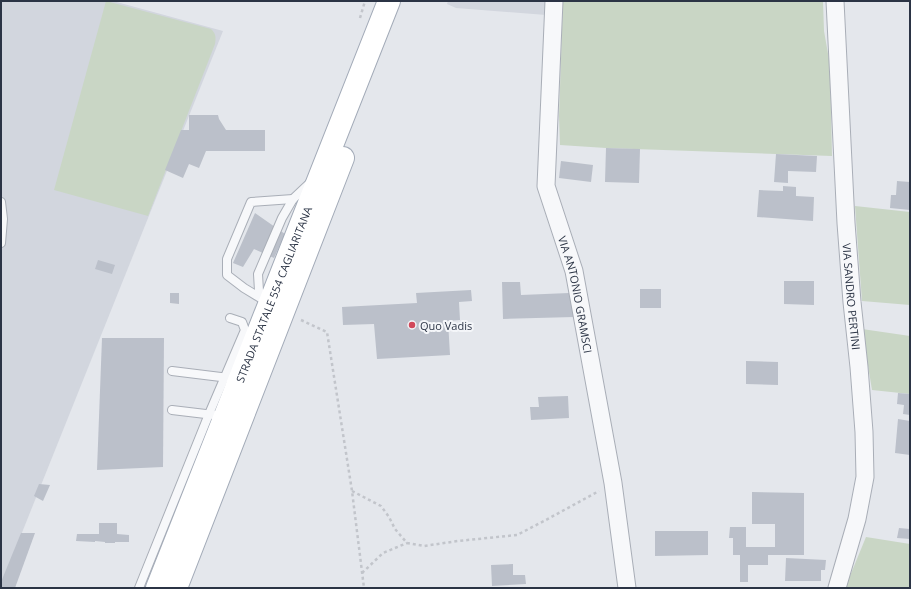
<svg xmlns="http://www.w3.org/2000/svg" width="911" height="589" viewBox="0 0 911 589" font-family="'Open Sans',sans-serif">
	<rect width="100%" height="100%" fill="#e4e7ec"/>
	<g fill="#d2d6de">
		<path d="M1,1H113L223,31L1,585Z"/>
		<path d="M448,1H546V15L456,8L447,4Z"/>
	</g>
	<g fill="#c9d6c5">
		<path d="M106,1L211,29C216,34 216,37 215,44L148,216L54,190Z"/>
		<path d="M563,1H823L824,31L830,65L832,156L606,148L560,145L559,116Z"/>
		<path d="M855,206L910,212V305L862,301Z"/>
		<path d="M862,329L910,336V394L872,390Z"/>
		<path d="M866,537L910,544V588H845Z"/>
	</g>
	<g fill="#bbc0ca">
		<path d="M189,115H218L219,119L226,130H265V151H206L199,168L189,164L183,178L165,170L181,130H189Z"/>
		<path d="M606,148L640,149L639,183L605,182Z"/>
		<path d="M776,154L817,156L816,172L788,171V183L774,182Z"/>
		<path d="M561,161L593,165L591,182L559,178Z"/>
		<path d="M897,181L910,182V210L890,208L891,195H896Z"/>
		<path d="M783,186L796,187V196L814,197L813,221L757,217L759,190L783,191Z"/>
		<path d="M255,213L285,234L274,258L254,249L243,267L233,263Z"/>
		<path d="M98,260L115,265L112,274L95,269Z"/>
		<path d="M784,281H814V305L784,304Z"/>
		<path d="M502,282H520L521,295L569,293L574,317L503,319Z"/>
		<rect x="640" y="289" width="21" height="19"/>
		<path d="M471,290L472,301L459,302L460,320L448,321L450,355L377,359L374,324L343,325L342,307L417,303L416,293Z"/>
		<path d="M170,293H179V304L170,303Z"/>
		<path d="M102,338H164L163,467L97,470Z"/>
		<path d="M746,361L778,362V385L746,384Z"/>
		<path d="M898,393L910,394V415L903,414L904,405L897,404Z"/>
		<path d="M568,396L569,418L531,420L530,407H539L538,397Z"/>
		<path d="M898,419L910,421V455L895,453Z"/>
		<path d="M39,484L50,485L43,501L34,496Z"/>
		<path d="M752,492L804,493V555H768V565H748V582H740V555H733V538H729L730,527H746V547H775V524H752Z"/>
		<path d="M99,523H117V534L129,535V542H115V543H105V542L95,541V542L76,541L77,534H99Z"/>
		<path d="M899,528L910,529V539L897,538Z"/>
		<path d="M655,531H708V555L655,556Z"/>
		<path d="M21,533H35L15,588H1V582Z"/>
		<path d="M786,558L826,560L825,570H821V581H785Z"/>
		<path d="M513,564V575H525L526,584L492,586L491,565Z"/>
	</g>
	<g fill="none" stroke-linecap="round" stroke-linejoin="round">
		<defs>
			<g id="lane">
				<path d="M1,202L3,219L1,243"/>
				<path d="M265,299L259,291L258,274L282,218L293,199L311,182"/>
				<path d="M267,302L244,288L227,275V259L251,202L293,199"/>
				<path d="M172,371L229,378"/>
				<path d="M172,410L214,415"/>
				<path d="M139,588L209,414L245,330L242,322L230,318"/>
			</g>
			<g id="street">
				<path id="s1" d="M554,1L546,186L574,271L613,483L627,588"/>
				<path id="s2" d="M835,1L846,223L852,302L859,367L864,432L865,477L857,519L837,588"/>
			</g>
			<g id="primary">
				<path id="s3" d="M157,588L389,1"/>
				<path d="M176,588L343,158"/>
			</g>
		</defs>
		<use href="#lane" stroke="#a9aeb7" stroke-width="10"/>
		<use href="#street" stroke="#a9aeb7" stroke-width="19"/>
		<use href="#primary" stroke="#a3abb8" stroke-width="24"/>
		<g stroke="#c2c5cb" stroke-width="2.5" stroke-dasharray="3 3" stroke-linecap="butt">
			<path d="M360,18L365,1"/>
			<path d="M301,320L327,332L352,491L364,588"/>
			<path d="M352,491L381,506L389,517L395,529L407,543L424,546L458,541L517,535L544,521L599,491"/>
			<path d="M362,573L383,553L407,543"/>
		</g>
		<use href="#lane" stroke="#f7f8fa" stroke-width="8"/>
		<use href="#street" stroke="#f7f8fa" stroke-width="17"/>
		<use href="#primary" stroke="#fff" stroke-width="22"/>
	</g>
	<circle fill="#d1495b" stroke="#f4f6f9" stroke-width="1.5" cx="412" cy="325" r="4"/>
	<g text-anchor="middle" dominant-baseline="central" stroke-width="4" stroke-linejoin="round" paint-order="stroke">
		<g font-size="11" fill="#2b3445" stroke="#f4f6f9">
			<text stroke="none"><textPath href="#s3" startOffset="316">STRADA STATALE 554 CAGLIARITANA</textPath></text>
			<text stroke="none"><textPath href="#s1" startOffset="298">VIA ANTONIO GRAMSCI</textPath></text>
			<text stroke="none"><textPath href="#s2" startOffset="296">VIA SANDRO PERTINI</textPath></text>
		</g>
		<g font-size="11" fill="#2b3445" stroke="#f4f6f9" text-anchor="start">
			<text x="420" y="325">Quo Vadis</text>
		</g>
	</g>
	<rect width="911" height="589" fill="none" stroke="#2b3445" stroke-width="4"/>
</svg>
